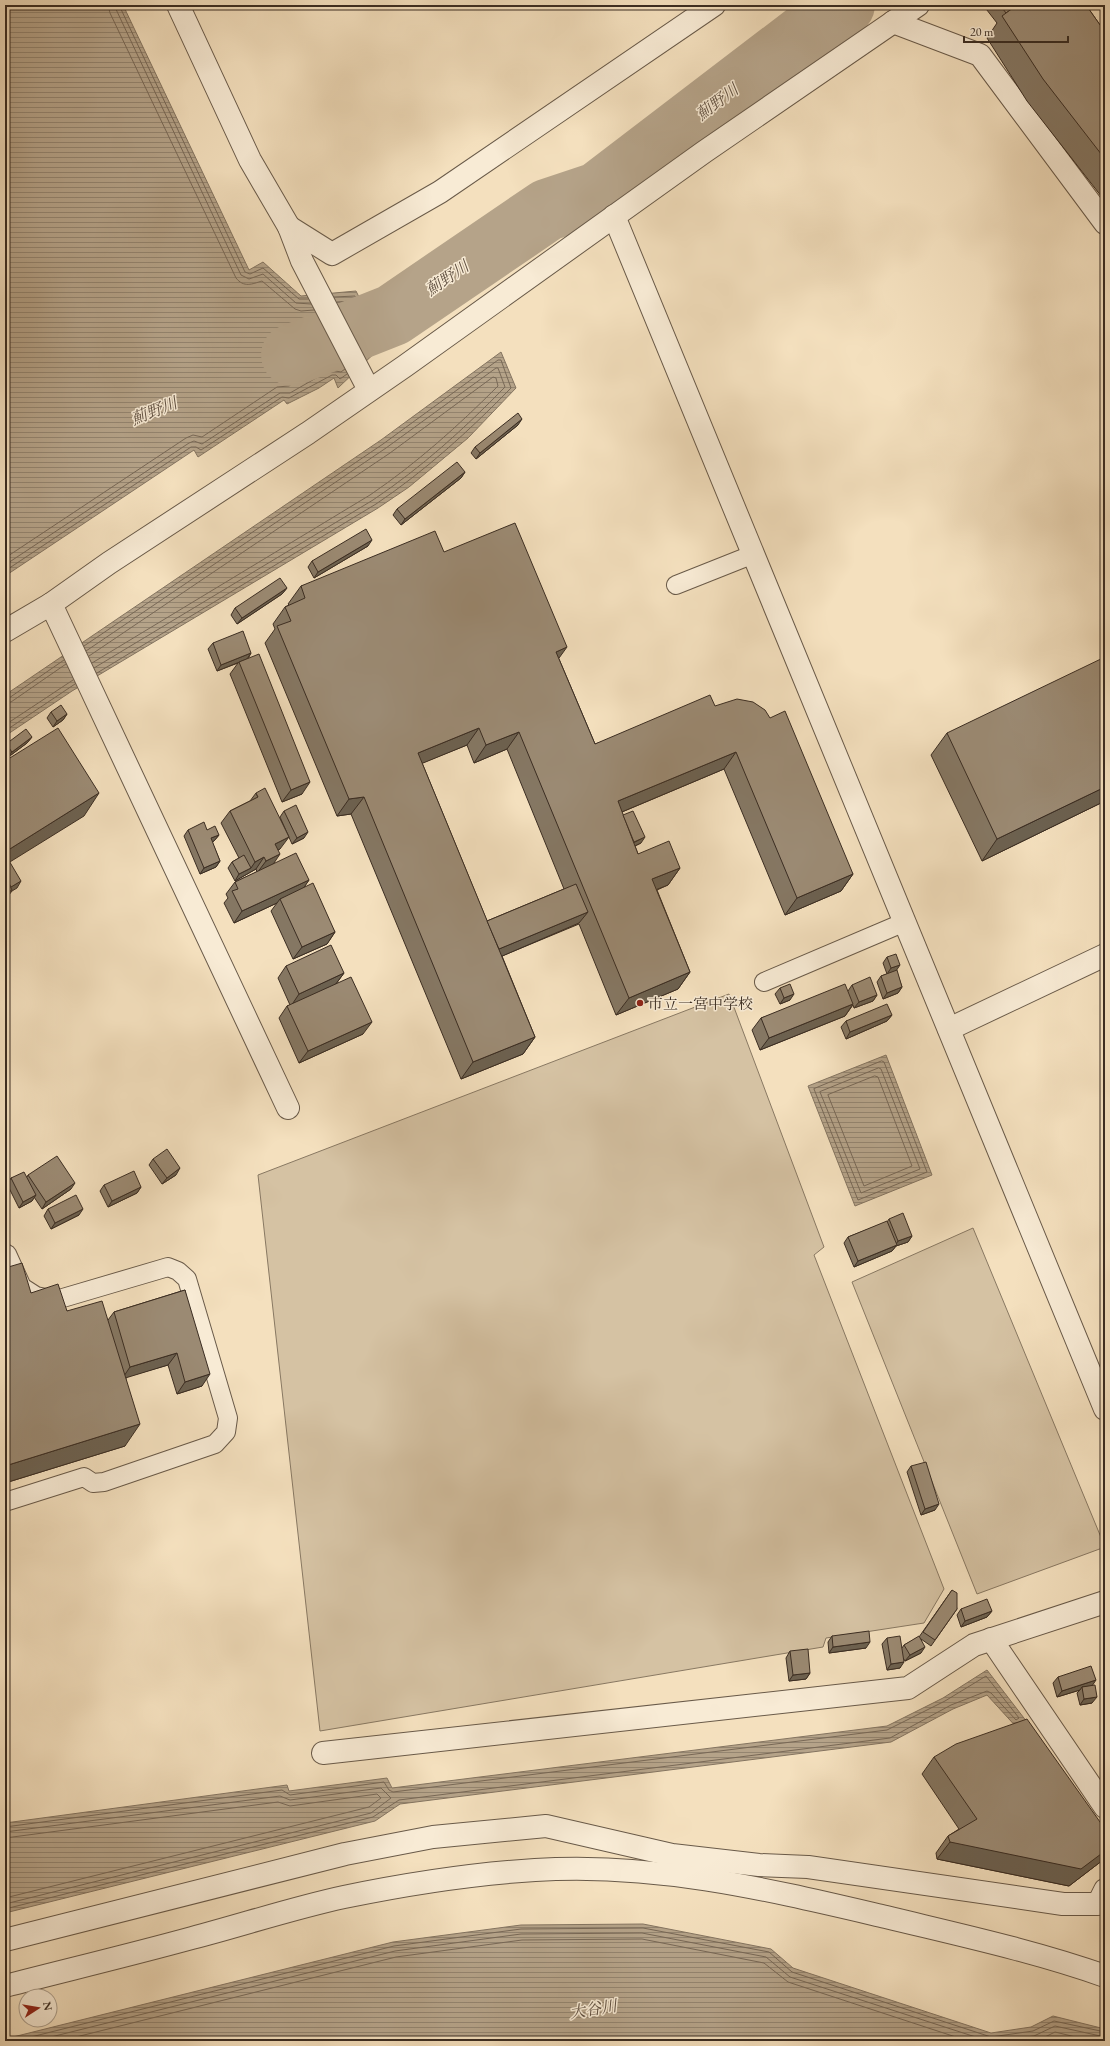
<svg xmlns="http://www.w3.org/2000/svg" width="1110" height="2046" viewBox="0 0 1110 2046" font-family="'EB Garamond','Noto Serif JP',serif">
	<defs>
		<pattern id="water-rules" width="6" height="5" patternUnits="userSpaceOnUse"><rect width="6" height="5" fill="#b5a389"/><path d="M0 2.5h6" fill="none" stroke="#948570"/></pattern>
	</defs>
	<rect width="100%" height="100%" fill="#f4e0be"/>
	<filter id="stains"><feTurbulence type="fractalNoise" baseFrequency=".005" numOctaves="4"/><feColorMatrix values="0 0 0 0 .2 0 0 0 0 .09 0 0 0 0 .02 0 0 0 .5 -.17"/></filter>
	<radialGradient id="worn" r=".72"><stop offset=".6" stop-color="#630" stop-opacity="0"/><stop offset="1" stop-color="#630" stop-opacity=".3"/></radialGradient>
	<g fill="#d5c2a3" stroke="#887862">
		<path d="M729,994L824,1247L814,1255L944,1589L924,1623L826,1638L823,1647L320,1731L258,1175Z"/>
		<path d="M973,1228L1105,1547L977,1594L852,1282Z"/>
	</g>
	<g fill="url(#water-rules)" stroke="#847460">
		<path d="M5,5H123L249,270L263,262L301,296L356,291L383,345L338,388L334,378L319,388L287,404L284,400L198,457L194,450L5,576Z"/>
		<path d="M501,352L516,388L468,438L409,487L378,508L72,691L5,736V695L381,440Z"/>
		<path d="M886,1055L932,1175L855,1206L808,1086Z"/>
		<path d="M987,1670L1037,1735L1030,1742L987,1695L953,1709L891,1742L400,1804L375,1821L5,1913V1823L287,1785L289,1791L387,1778L392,1788L887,1726L943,1698Z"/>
		<path d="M643,1924L771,1949L793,1968L991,2033L1031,2027L1053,2016L1105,2029V2041H5V2039L393,1942L521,1925Z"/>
	</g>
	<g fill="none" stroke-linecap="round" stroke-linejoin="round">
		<g stroke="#786856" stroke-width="1">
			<path d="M108,5L110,13L236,278C244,288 252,284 262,281L295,309L301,311L314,310"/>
			<path d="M114,5L241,275L249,279L263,274L296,303L311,304"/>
			<path d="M119,5L245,272L250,274L263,268L299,299H308"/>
			<path d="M334,297L355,296L378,343L365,356"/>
			<path d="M337,302L352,301L372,342L363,352"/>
			<path d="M340,307L348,308L364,340L360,346"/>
			<path d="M5,558L186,438L193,435L202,437L277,387L289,386L328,365L342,364"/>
			<path d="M5,565L189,443L194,441L202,444L280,393H290L330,370L341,372L345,369"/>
			<path d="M5,571L191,447H196L201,450L282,397L289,398L332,375H336L340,379L347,374"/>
			<path d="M84,646L383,444L498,360H501L511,388C469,431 425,471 376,504L97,673"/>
			<path d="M86,651L386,448L496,368H498L505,387C464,429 422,467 373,500L94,668"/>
			<path d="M89,656L390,453L493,377L496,378L498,386C458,426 417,463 370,495L92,663"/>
			<path d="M5,698H9L64,660"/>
			<path d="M5,703L11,702L66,664"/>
			<path d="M5,725L73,680"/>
			<path d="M5,731L75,684"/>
			<path d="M882,1061L884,1062L927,1172L858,1200L814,1089Z"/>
			<path d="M879,1068L881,1069L920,1169L861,1193L820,1092Z"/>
			<path d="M875,1076L878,1077L912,1166L864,1186L828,1095Z"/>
			<path d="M5,1827L282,1790L290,1795L384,1782L389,1790L393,1792L887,1730L945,1701L986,1676L1019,1718L1016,1720L991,1693L987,1691L951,1705L890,1738L399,1800L373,1817L5,1909"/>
			<path d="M5,1832L280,1796L290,1800L381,1788L391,1798L371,1813L5,1904"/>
			<path d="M5,1838L278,1802L290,1806L377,1794L381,1798L369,1807L5,1898"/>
			<path d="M15,2041L394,1946L521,1929L643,1928L769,1952L792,1972L991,2037L1033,2031L1054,2021L1105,2032"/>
			<path d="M35,2041L395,1951L521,1934L642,1933L766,1957L790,1977L988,2041"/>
			<path d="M60,2041L396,1957L522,1940L642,1939L764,1963L788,1982L968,2041"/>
			<path d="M996,2041L1034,2036L1055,2026L1105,2037"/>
			<path d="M1037,2041L1055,2032L1092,2041"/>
		</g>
		<path stroke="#b5a389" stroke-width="62" d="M292,355L393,315L547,210L598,193L844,5"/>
		<defs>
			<g id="service">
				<path d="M676,585L754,554"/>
				<path d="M764,982L905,922"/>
				<path d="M5,1255L7,1254L22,1287L36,1296L56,1300L168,1267L178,1271L187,1279L228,1418L226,1432L215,1444L104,1482L93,1483L84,1477L5,1502"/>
			</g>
			<g id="minor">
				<path d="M178,5L250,160L289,227L302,261L369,390"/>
				<path d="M893,22L980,55L1105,223"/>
				<path d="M614,216L1105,1409"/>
				<path d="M289,227L332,254L440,192L714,5"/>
				<path d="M51,604L288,1108"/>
				<path d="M5,631L51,604L109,563L308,433L405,366L704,152L918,5"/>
				<path d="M949,1029L1105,955"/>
				<path d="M991,1639L1105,1807"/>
				<path d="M323,1753L908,1688L974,1645L1105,1602"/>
				<path d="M5,1940L345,1854L433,1837L546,1826L672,1855L759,1865L808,1867L1063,1904H1098L1105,1890"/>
				<path d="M5,1986C67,1970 130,1955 192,1938C242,1925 293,1908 344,1897C407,1884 471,1874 535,1870C656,1862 770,1890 886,1917C960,1935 1034,1951 1105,1976"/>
			</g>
		</defs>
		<use href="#service" stroke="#695a49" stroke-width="20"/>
		<use href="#minor" stroke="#695a49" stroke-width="24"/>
		<use href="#service" stroke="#f8ebd5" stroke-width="18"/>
		<use href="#minor" stroke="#f8ebd5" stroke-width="22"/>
	</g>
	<g fill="#857763" stroke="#3b2d22" fill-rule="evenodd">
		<path d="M983,5H1086L1105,32V201L1027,101L987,38L997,23Z"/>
		<path d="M518,425L476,459L471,453L475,447Z"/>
		<path d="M465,472L461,478L401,525L393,515L397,509Z"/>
		<path d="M368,546L314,578L308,567L312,561Z"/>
		<path d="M444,552L559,659L595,744L715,706L853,874L841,891L785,915L724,769L622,812L623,815L641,843L635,846L638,854L680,868L668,885L657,890L690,972L678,989L616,1015L579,924L502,956L535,1037L523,1054L461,1079L351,814L337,816L265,643L275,629L273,624L285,607L289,605L288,604L301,586ZM467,745L474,763L507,749L564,889L487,921L422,763Z"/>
		<path d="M287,588L282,594L237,624L231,615L235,608Z"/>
		<path d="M213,643L251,653L248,659L302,794L282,802L230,674L238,663L217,671L208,649Z"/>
		<path d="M51,712L67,714L63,720L53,727L47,718Z"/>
		<path d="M947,733L1105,801L982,861L931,755Z"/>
		<path d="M32,737L27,743L7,758L5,755V746L6,744Z"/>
		<path d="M256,793L280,849L278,850L273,864L309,880L303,888L335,932L327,944L293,959L271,911L277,903L234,923L224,903L228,898L226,894L235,882L257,872L256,869L235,881L228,868L232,862L239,858L221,823L230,811L250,801Z"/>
		<path d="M284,811L304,838L292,844L280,817Z"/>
		<path d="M188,830H207L219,835L214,841L212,842L220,861L216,867L200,874L184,836Z"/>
		<path d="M887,957L896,970L902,987L898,993L883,999L877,982L881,976L887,974L883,963Z"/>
		<path d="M286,966L344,973L336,984L363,1034L299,1063L279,1018L287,1006L290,1005L278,978Z"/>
		<path d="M852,985L877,995L873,1001L854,1008L853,1005L845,1016L760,1050L752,1030L761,1018L848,991Z"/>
		<path d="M780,988L790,1000L780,1004L775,994Z"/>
		<path d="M892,1015L887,1021L846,1039L841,1027L846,1021Z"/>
		<path d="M153,1159L176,1175L162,1184L149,1165Z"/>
		<path d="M28,1175L71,1189L42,1209L34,1197L32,1201L19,1208L7,1184L11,1178L27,1177Z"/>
		<path d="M104,1185L141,1187L137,1193L108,1207L100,1191Z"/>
		<path d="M48,1209L79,1215L51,1229L44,1216Z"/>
		<path d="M889,1219L912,1236L908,1242L896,1246L892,1251L854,1267L844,1243L848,1237L887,1222Z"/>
		<path d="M5,1268L31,1293L67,1311L108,1320L114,1312L185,1290L202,1386L177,1394L168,1365L126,1377L125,1446L5,1483Z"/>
		<path d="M911,1466L935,1510L921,1515L907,1472Z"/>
		<path d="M952,1590L957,1609L931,1646L921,1639V1653L905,1661L903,1658L900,1668L887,1670L882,1644L887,1638L902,1648L904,1645L919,1637Z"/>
		<path d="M961,1609L992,1611L987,1617L961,1627L957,1615Z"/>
		<path d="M832,1636L866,1648L829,1653L828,1642Z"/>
		<path d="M790,1651L810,1673L806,1679L789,1681L786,1658Z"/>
		<path d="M1058,1677L1092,1685V1703L1080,1705L1077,1693L1080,1690L1057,1697L1053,1683Z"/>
		<path d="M934,1757L1103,1860L1069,1886L937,1859L936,1853L948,1836L959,1829L922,1774Z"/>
	</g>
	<g fill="#6c6150" stroke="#3b2d22">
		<path d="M522,419L518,425L476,459L480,453Z"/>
		<path d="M465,472L461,478L401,525L405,519Z"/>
		<path d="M372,540L368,546L314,578L318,572Z"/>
		<path d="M287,588L282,594L237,624L242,618Z"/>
		<path d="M567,647L554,665L556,652Z"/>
		<path d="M251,653L247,659L217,671L221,665Z"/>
		<path d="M67,714L63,720L53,727L57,721Z"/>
		<path d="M479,728L467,745L406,770L418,753Z"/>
		<path d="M519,732L507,749L474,763L486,745Z"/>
		<path d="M32,737L27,743L7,758L12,752Z"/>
		<path d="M736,752L724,769L605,819L618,801Z"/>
		<path d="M310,782L302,794L282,802L291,790Z"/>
		<path d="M1105,787V801L982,861L997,839Z"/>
		<path d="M99,793L84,816L5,865V852Z"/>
		<path d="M364,797L351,814L337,816L349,799Z"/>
		<path d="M308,832L304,838L292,844L297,838Z"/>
		<path d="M219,835L214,841L206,844L211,838Z"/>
		<path d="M289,837L280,849L266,856L275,844Z"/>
		<path d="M645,837L641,843L622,852L627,846Z"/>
		<path d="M280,854L272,866L257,873L266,861Z"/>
		<path d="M264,857L256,869L235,881L239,874L251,868L255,862Z"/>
		<path d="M220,861L216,867L200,874L204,868Z"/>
		<path d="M680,868L668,885L640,896L652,879Z"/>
		<path d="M853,874L841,891L785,915L797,898Z"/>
		<path d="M309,880L301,892L280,899L277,903L234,923L242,911Z"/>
		<path d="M21,881L17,888L12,891L5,900V894L9,888Z"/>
		<path d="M588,912L579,923L486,963L494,951Z"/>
		<path d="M335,932L327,944L293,959L302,947Z"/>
		<path d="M900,965L896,971L887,974L891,968Z"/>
		<path d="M690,972L678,989L616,1015L629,998Z"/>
		<path d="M344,973L335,985L291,1006L299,994Z"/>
		<path d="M902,987L898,993L883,999L887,993Z"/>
		<path d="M794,994L790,1000L780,1004L784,998Z"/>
		<path d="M877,995L873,1001L854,1008L859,1002Z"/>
		<path d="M853,1004L845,1016L760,1050L769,1038Z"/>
		<path d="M892,1015L887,1021L846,1039L850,1032Z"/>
		<path d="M372,1022L363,1034L299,1063L308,1051Z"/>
		<path d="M535,1037L523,1054L461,1079L473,1062Z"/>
		<path d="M180,1168L176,1175L162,1184L167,1178Z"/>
		<path d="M75,1183L71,1189L42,1209L46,1202Z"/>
		<path d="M141,1187L137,1193L108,1207L112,1201Z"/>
		<path d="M36,1195L32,1201L19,1208L23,1202Z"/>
		<path d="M83,1209L79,1215L51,1229L55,1223Z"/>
		<path d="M912,1236L908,1242L896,1246L892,1251L854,1267L858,1261L895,1246L898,1241Z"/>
		<path d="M177,1353L168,1365L122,1379L130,1367Z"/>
		<path d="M210,1374L202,1386L177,1394L185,1382Z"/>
		<path d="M140,1424L125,1446L5,1483V1466Z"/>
		<path d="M939,1504L935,1510L921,1515L925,1509Z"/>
		<path d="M992,1611L987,1617L961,1627L965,1621Z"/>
		<path d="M870,1642L866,1648L829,1653L833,1647Z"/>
		<path d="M925,1647L921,1653L905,1661L910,1655Z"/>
		<path d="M904,1662L900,1668L887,1670L891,1664Z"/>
		<path d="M810,1673L806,1679L789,1681L793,1675Z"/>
		<path d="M1096,1680L1092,1686L1082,1687L1080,1690L1057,1697L1062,1691Z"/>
		<path d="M1097,1697L1092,1703L1080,1705L1084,1699Z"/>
		<path d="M950,1842L1105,1851V1857L1103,1860L1069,1886L937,1859Z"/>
	</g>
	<g fill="#9b8a73" stroke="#3b2d22">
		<path d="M1000,5H1017L1006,13Z"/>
		<path d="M1017,5H1086L1105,32V159L1043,79L1002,16Z"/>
		<path d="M518,413L522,419L480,453L475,447Z"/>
		<path d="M457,462L465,472L405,519L397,509Z"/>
		<path d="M515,523L567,647L556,652L595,744L710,695L715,706L737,699L753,702L765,710L770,718L785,711L853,874L797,898L736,752L618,801L638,854L669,841L680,868L652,879L690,972L629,998L519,732L486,745L479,728L418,753L535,1037L473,1062L364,797L349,799L277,626L291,621L285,607L305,598L301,586L435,531L444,552Z"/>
		<path d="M366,529L372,540L318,572L312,561Z"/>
		<path d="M280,578L287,588L242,618L235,608Z"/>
		<path d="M243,631L251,653L221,665L213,643Z"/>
		<path d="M259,654L310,782L291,790L239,662Z"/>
		<path d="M1105,657V787L997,839L947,733Z"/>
		<path d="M61,705L67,714L57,721L51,712Z"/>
		<path d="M58,728L99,793L5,852V761Z"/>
		<path d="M26,729L32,737L12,752L6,744Z"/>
		<path d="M265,788L289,837L275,844L280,854L266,861L264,857L255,862L230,811L258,797L256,793Z"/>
		<path d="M296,805L308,832L297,838L284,811Z"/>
		<path d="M633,811L645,837L634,842L623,815Z"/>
		<path d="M204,822L207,830L215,826L219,835L211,838L220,861L204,868L188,830Z"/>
		<path d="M296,853L309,880L242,911L232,891L238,889L235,882Z"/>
		<path d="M244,855L251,868L239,874L232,862Z"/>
		<path d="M8,859L21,881L11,887L5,876V861Z"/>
		<path d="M5,876L12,890L5,894Z"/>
		<path d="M313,883L335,932L302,947L280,899Z"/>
		<path d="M576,884L588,912L499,949L487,921Z"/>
		<path d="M331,945L344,973L299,994L286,966Z"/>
		<path d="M896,954L900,965L891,968L887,957Z"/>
		<path d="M897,970L902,987L887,993L881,976Z"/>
		<path d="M351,977L372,1022L308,1051L287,1006Z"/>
		<path d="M870,977L877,995L859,1002L852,985Z"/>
		<path d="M790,984L794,994L784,998L780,988Z"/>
		<path d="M845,984L853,1004L769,1038L761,1018Z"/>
		<path d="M887,1004L892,1015L850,1032L846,1021Z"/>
		<path d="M167,1149L180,1168L167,1178L153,1159Z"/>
		<path d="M57,1156L75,1183L46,1202L28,1175Z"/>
		<path d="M134,1171L141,1187L112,1201L104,1185Z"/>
		<path d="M24,1172L36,1195L23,1202L11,1178Z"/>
		<path d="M76,1195L83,1209L55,1223L48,1209Z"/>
		<path d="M903,1213L912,1236L898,1241L889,1219Z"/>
		<path d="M887,1221L897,1245L858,1261L848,1237Z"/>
		<path d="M22,1263L31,1293L58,1284L67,1311L102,1301L140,1424L5,1466V1268Z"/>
		<path d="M185,1290L210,1374L185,1382L177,1353L130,1367L114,1312Z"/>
		<path d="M926,1462L939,1504L925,1509L911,1466Z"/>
		<path d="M952,1590L957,1593V1609L935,1640L923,1632Z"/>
		<path d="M987,1599L992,1611L965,1621L961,1609Z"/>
		<path d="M869,1631L870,1642L833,1647L832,1636Z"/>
		<path d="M900,1636L904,1662L891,1664L887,1638Z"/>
		<path d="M919,1636L925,1647L910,1655L904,1645Z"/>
		<path d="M808,1649L810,1673L793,1675L790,1651Z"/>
		<path d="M1091,1666L1096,1680L1062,1691L1058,1677Z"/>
		<path d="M1095,1685L1097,1697L1084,1699L1082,1687Z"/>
		<path d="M1027,1719L1105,1829V1851L1081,1869L950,1842L948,1836L977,1819L934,1757L956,1744Z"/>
	</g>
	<circle fill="#8f2418" stroke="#f8ebd5" stroke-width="1.5" cx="640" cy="1003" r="4"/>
	<g text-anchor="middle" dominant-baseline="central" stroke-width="3" stroke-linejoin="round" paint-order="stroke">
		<g font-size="15" fill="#3b2d22" stroke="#f8ebd5" text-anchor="start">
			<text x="648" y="1003">市立一宮中学校</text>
		</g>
		<g font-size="16" font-style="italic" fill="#605041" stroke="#f8ebd5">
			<text transform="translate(717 102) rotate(-37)">薊野川</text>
			<text transform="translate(447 278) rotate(-34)">薊野川</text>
			<text transform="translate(154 411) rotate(-22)">薊野川</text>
			<text transform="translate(593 2009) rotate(-9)">大谷川</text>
		</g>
	</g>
	<rect width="1110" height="2046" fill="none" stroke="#f4e0be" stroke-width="20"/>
	<rect x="6" y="6" width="1098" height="2034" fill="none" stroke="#3b2d22" stroke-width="2"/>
	<rect x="10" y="10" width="1090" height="2026" fill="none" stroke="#3b2d22"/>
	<g transform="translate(38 2008) rotate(78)"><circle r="19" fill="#f8ebd5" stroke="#ac9f8d"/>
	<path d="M0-3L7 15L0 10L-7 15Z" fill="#8f2418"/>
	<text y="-6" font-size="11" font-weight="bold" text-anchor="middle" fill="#3b2d22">N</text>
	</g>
	<path d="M964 36v6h104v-6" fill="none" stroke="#3b2d22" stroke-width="2"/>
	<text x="970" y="36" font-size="12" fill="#3b2d22" stroke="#f8ebd5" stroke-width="3" paint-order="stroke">20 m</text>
	<rect width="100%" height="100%" filter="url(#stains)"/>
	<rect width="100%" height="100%" fill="url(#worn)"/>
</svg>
